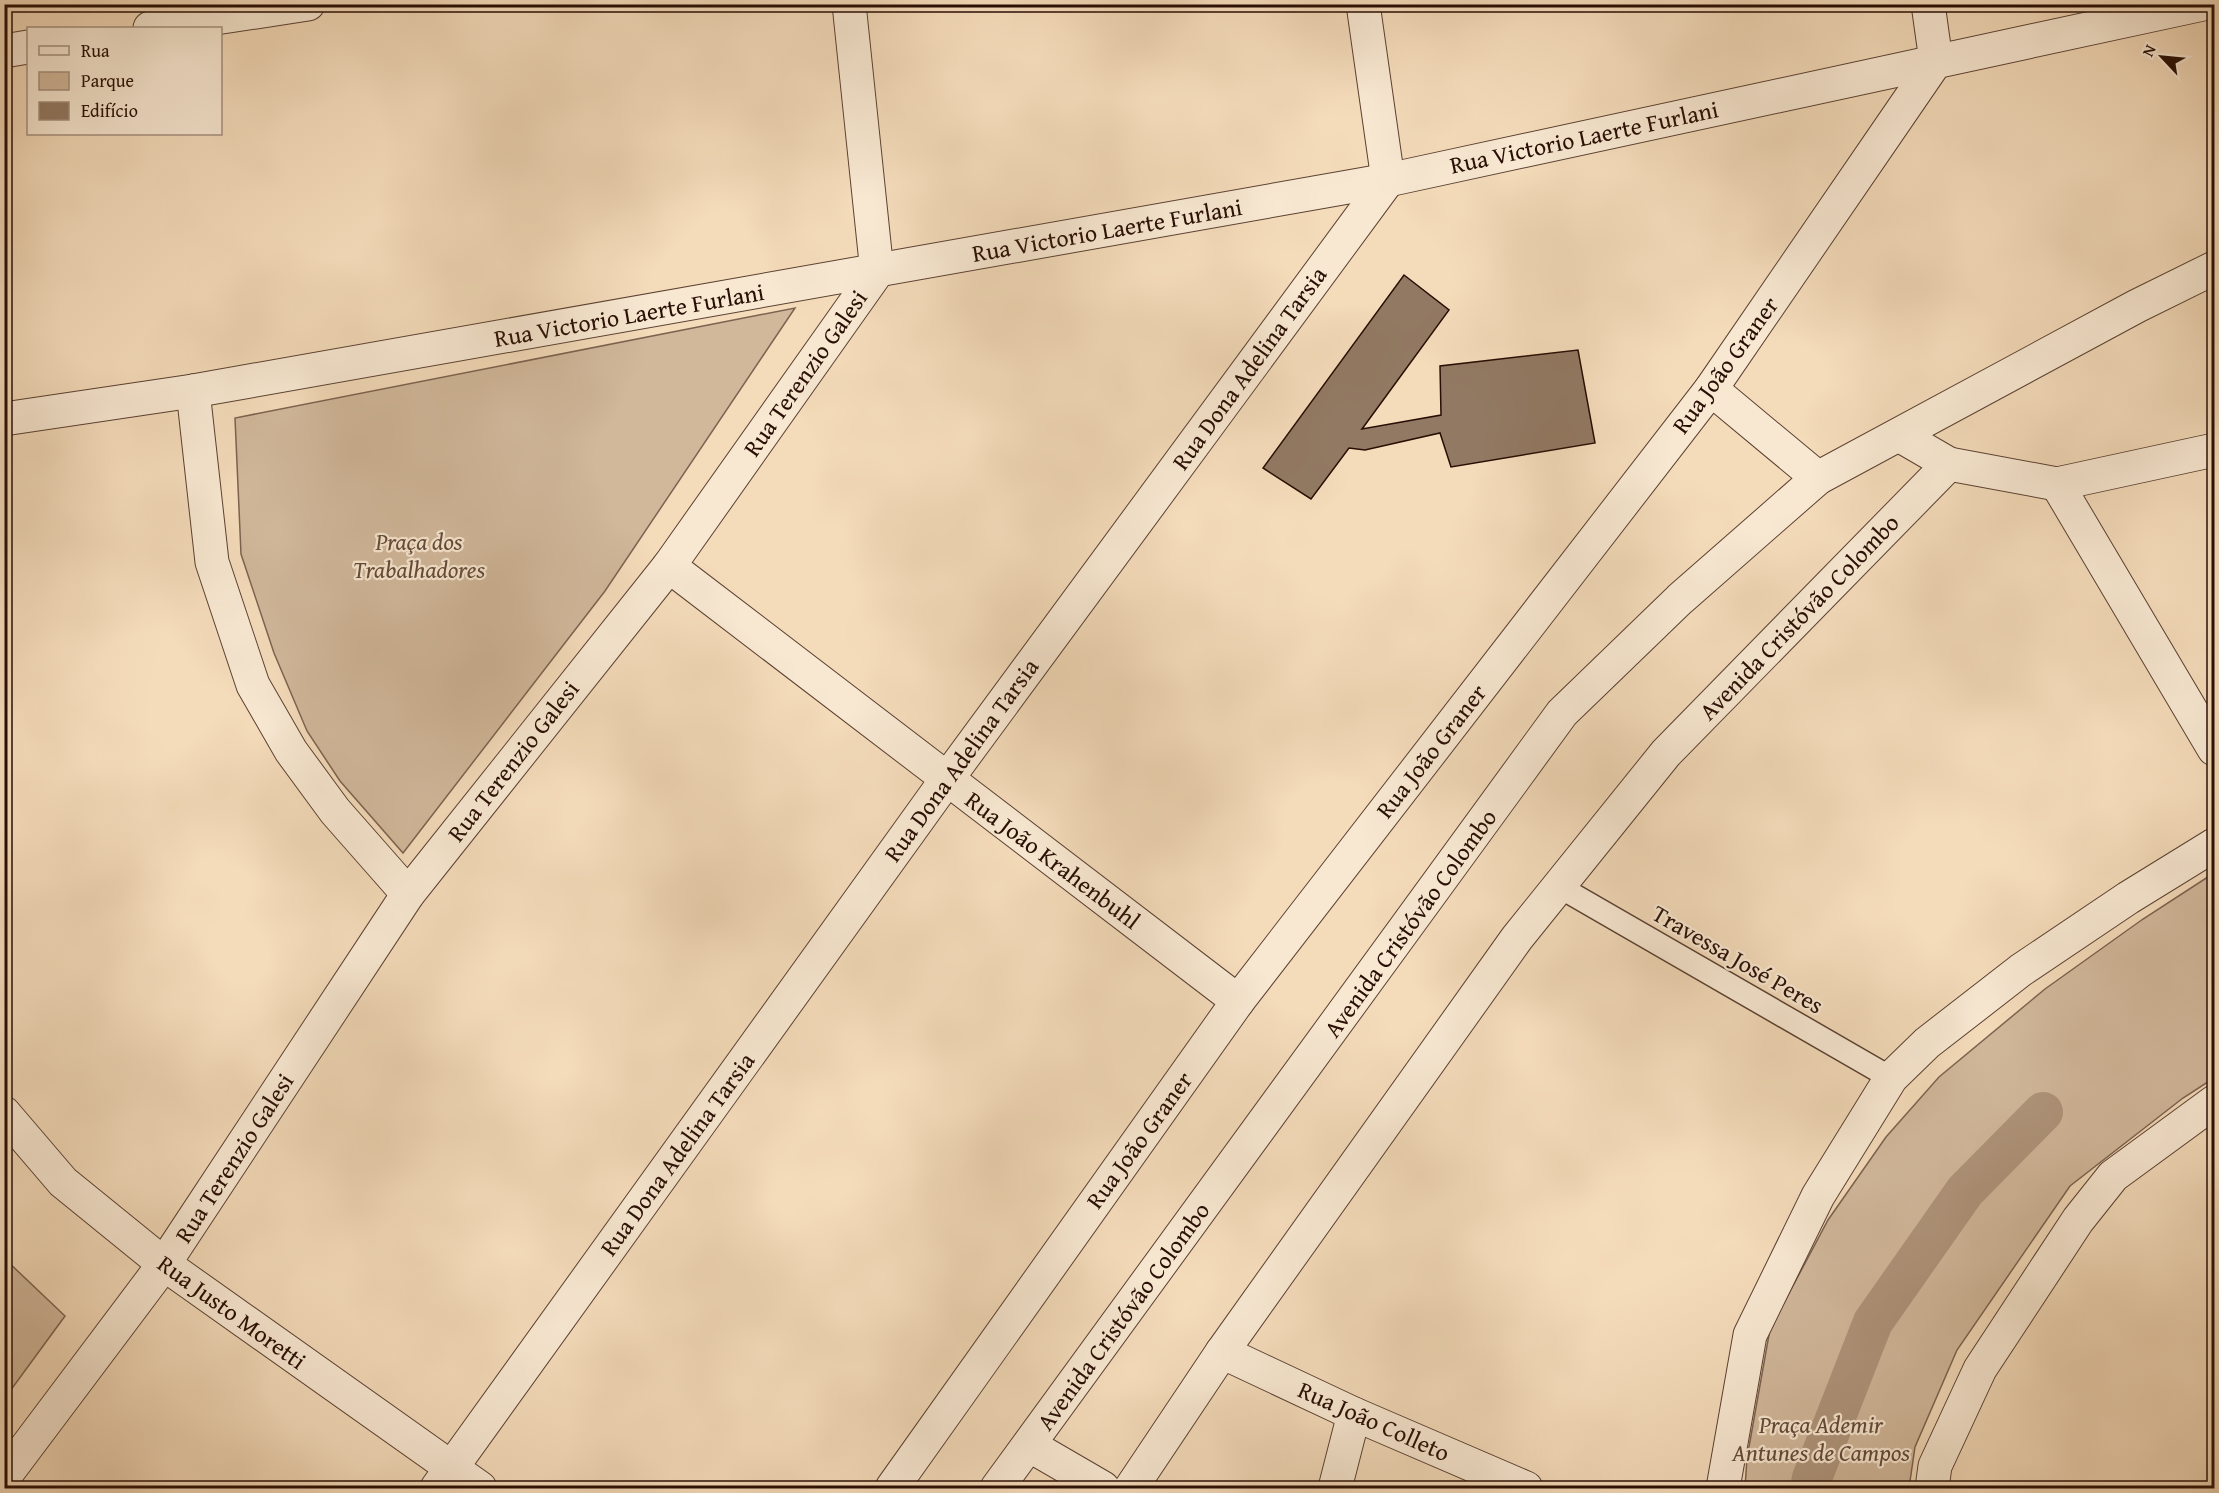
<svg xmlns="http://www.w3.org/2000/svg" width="2219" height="1493" viewBox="0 0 2219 1493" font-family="'Gentium Book Plus',serif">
	<rect width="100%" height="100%" fill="#f4dbba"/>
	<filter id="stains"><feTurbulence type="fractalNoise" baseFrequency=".00333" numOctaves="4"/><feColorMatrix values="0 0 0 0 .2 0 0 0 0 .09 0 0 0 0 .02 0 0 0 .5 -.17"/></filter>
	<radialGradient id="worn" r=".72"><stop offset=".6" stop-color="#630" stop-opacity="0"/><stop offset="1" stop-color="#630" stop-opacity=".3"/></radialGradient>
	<g fill="#d1b89b" stroke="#7c6350" stroke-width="1.5">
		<path d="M795,308L605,591L403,853L340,781L307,731L274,653L241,554L235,418Z"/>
		<path d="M2214,873V1078L2183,1098L2070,1186L1957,1350L1915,1447L1909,1488H1745L1747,1458L1770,1329L1828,1220L1886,1137L1939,1077L2045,989L2143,919Z"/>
		<path d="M5,1259L65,1316L5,1398Z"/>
	</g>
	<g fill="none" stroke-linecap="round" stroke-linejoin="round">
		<path stroke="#af957c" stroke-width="40" d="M1810,1488L1812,1478L1873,1322L1965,1191L2043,1112"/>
	</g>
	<path fill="#927963" stroke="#280e04" stroke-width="1.5" d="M1404,275L1449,310L1362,429L1441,415L1440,366L1578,350L1595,443L1451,467L1440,433L1365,450L1349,448L1311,499L1263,468Z"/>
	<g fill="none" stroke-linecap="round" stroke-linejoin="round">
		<defs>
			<path id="lane" d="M1558,886L1891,1078"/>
			<g id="street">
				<path d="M150,28L308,4"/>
				<path d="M4,51L28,47"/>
				<path d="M1711,389L1818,478"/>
				<path d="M193,391L212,562L253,685L291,751L335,811L408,894"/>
				<path d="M4,419L193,391L1388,180L2203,4"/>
				<path d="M1949,464L2057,484L2214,450"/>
				<path d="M2057,484L2214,749"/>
				<path d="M669,566L1238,1001"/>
				<path d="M4,1113L63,1182L164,1264L480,1488"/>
				<path d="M1222,1352L1354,1414L1526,1488"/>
				<path d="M1029,1445L1103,1488"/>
				<path d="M4,1477L164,1264L408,894L669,566L877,272L849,4"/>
				<path d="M437,1488L947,779L1388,180L1363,4"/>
				<path d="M892,1488L1238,1001L1711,389L1936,61L1928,4"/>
				<path d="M997,1488L1562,713L1680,599L1818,478L2137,306L2214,268"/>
				<path d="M1131,1488L1222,1352L1517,938L1666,753L1949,464L1899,435"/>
				<path d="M1335,1488L1354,1414"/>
				<path d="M1723,1488L1750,1335L1818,1196L1891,1078L1927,1043L2021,970L2128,898L2214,845"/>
				<path d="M1932,1488L1935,1466L1980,1369L2078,1220L2113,1176L2214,1102"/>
			</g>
		</defs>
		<use href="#lane" stroke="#5b4132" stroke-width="25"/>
		<use href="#street" stroke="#5b4132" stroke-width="35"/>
		<use href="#lane" stroke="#f8e8d2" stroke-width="22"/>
		<use href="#street" stroke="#f8e8d2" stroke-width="33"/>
	</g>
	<g text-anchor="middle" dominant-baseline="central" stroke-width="4.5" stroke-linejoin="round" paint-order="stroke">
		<g font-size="24" fill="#280e04" stroke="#f8e8d2">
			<text transform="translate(1584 137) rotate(-12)">Rua Victorio Laerte Furlani</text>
			<text transform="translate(1107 230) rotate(-10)">Rua Victorio Laerte Furlani</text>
			<text transform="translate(629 315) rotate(-10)">Rua Victorio Laerte Furlani</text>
			<text transform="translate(1725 365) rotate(-54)">Rua João Graner</text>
			<text transform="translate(1249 368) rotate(-54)">Rua Dona Adelina Tarsia</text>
			<text transform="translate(805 373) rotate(-55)">Rua Terenzio Galesi</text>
			<text transform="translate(1799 617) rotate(-46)">Avenida Cristóvão Colombo</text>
			<text transform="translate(1431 751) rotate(-52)">Rua João Graner</text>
			<text transform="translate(961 760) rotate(-54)">Rua Dona Adelina Tarsia</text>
			<text transform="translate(513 761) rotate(-52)">Rua Terenzio Galesi</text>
			<text transform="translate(1053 860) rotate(37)">Rua João Krahenbuhl</text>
			<text transform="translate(1410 923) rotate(-54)">Avenida Cristóvão Colombo</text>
			<text transform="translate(1738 959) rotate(30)">Travessa José Peres</text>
			<text transform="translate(1139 1140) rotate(-54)">Rua João Graner</text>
			<text transform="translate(677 1154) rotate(-54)">Rua Dona Adelina Tarsia</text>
			<text transform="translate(234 1158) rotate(-57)">Rua Terenzio Galesi</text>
			<text transform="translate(232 1312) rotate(36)">Rua Justo Moretti</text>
			<text transform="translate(1123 1316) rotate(-54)">Avenida Cristóvão Colombo</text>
			<text transform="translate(1374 1421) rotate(24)">Rua João Colleto</text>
		</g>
		<g font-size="24" font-style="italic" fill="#634a39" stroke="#f8e8d2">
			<text x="419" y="541">Praça dos<tspan x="419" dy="28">Trabalhadores</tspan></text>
			<text x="1821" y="1424">Praça Ademir<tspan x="1821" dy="28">Antunes de Campos</tspan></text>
		</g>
	</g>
	<rect width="2219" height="1493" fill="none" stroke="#f4dbba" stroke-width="24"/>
	<rect x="6" y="6" width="2207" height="1481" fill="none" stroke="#280e04" stroke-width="3"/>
	<rect x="12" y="12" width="2195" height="1469" fill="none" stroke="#280e04" stroke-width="1.5"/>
	<rect x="27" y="27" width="195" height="108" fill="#f8e8d2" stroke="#a59180" stroke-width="1.5"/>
	<rect x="39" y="46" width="30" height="9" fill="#f8e8d2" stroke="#a59180" stroke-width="1.5"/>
	<text x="81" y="57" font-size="18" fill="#280e04">Rua</text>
	<rect x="39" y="72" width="30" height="18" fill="#d1b89b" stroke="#a59180" stroke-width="1.5"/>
	<text x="81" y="87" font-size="18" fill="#280e04">Parque</text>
	<rect x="39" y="102" width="30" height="18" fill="#927963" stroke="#a59180" stroke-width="1.5"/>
	<text x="81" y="117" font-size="18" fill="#280e04">Edifício</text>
	<g transform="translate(2162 57) rotate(296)" stroke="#f8e8d2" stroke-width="4.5" paint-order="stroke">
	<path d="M0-4.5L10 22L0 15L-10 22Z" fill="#280e04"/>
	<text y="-9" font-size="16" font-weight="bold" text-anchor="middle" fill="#280e04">N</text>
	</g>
	<rect width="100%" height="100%" filter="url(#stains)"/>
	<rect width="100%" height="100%" fill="url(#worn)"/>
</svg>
